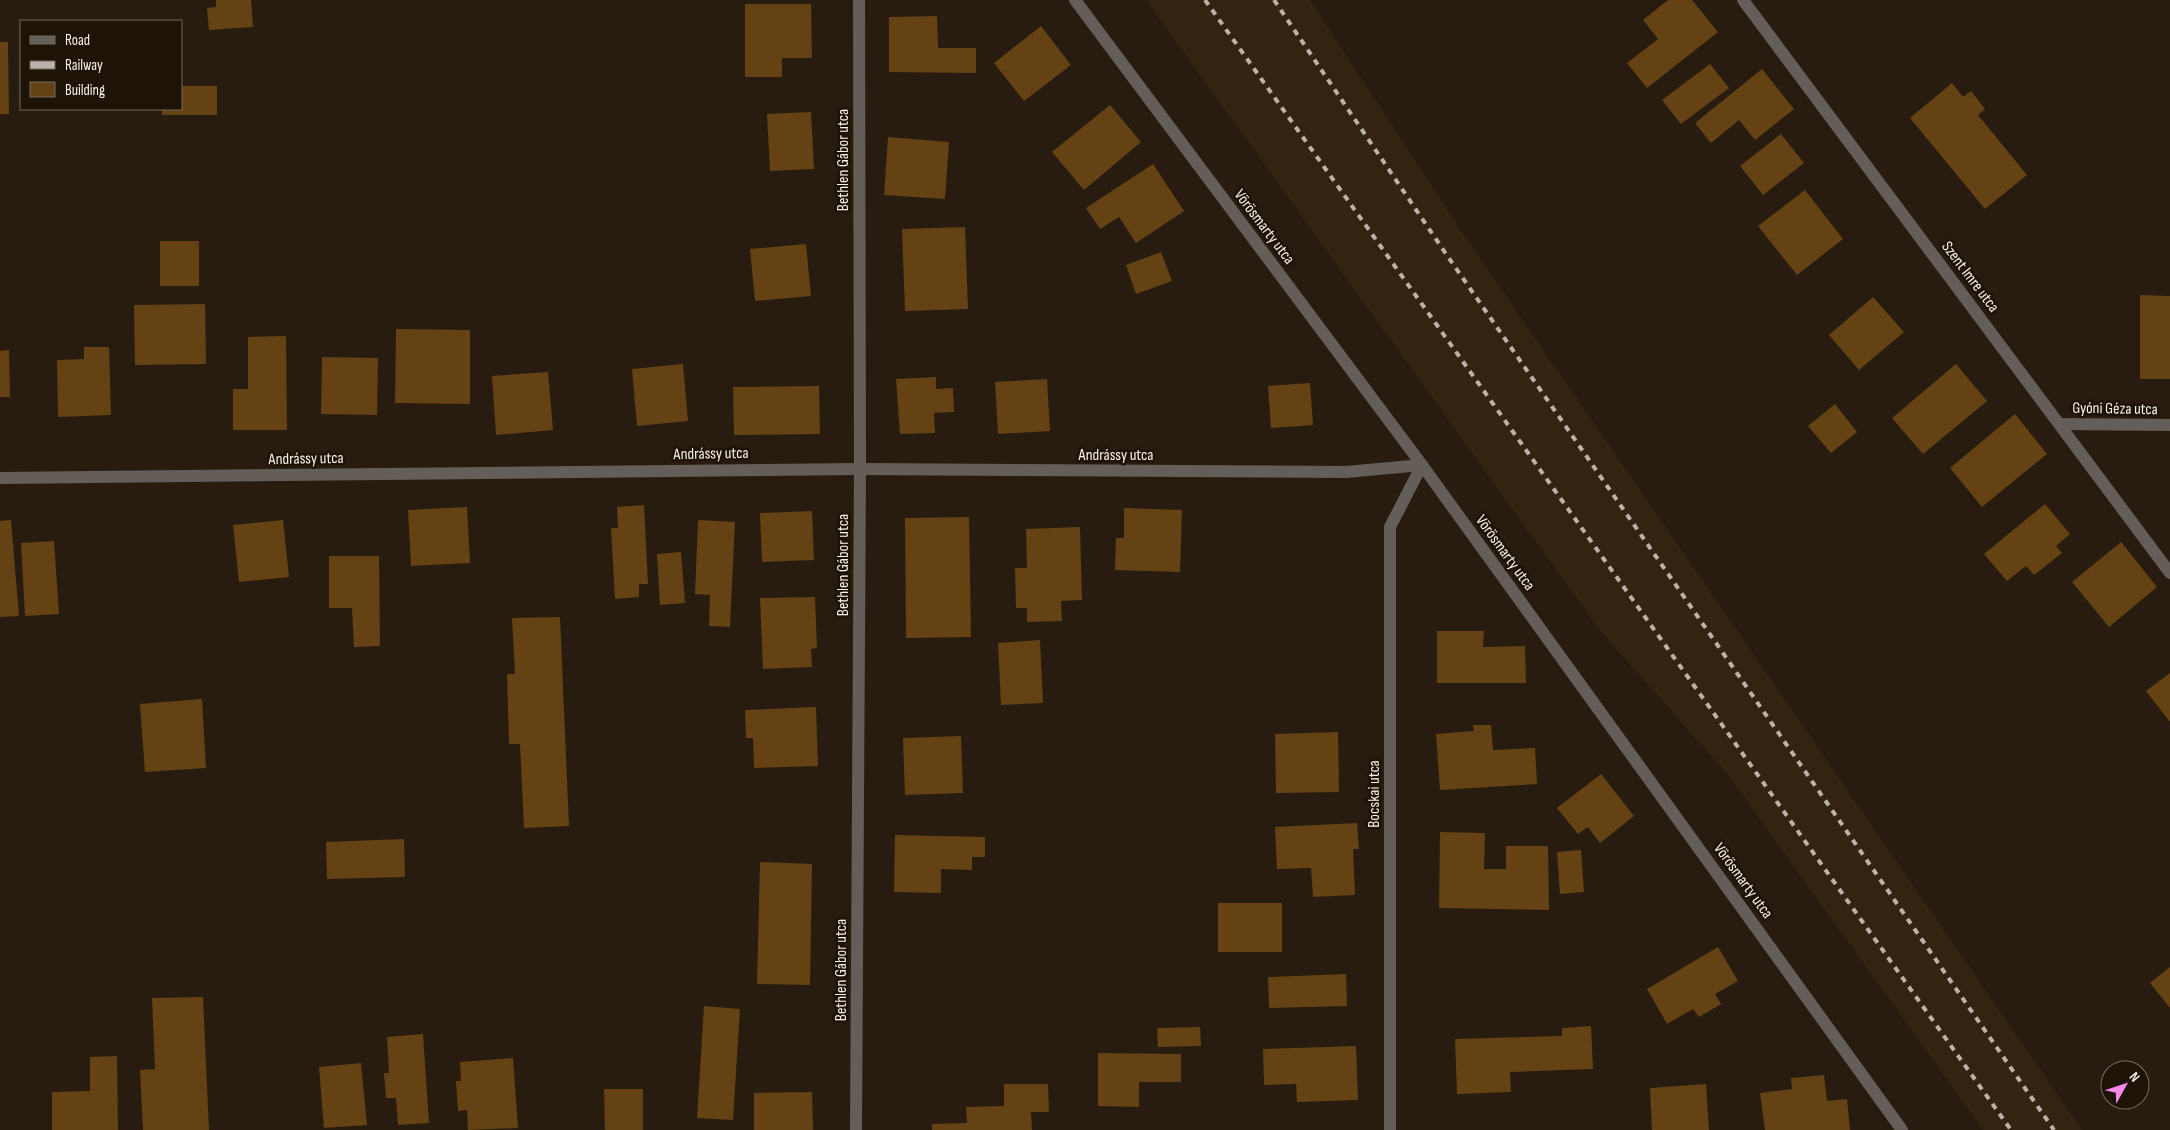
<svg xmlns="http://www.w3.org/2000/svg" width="2170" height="1130" viewBox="0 0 2170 1130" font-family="'Sofia Sans Condensed',sans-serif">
	<rect width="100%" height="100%" fill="#271c0f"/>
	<path fill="#332412" d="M1146,0H1310L1464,235L2082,1130H1983L1729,776L1598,628Z"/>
	<g fill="#644214">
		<path d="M216,0H251L253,27L209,30L207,8L216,7Z"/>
		<path d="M1668,0H1692L1718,32L1647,88L1627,63L1658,39L1643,20Z"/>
		<path d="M745,4H811L812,58H782V77H745Z"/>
		<path d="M937,16L938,48H976V73L889,72V17Z"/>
		<path d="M1041,26L1071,65L1024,101L994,63Z"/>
		<path d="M0,42H8L9,114H0Z"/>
		<path d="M1710,64L1729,88L1681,124L1662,100Z"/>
		<path d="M1762,69L1794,109L1755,140L1739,120L1711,143L1695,123Z"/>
		<path d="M1952,83L1963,97L1971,91L1985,109L1978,115L2027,175L1985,209L1910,118Z"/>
		<path d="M181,86H217V115H162V109H181Z"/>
		<path d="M1110,105L1141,142L1084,190L1052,152Z"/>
		<path d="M811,112L814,169L770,171L767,114Z"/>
		<path d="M1781,134L1804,163L1763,195L1740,166Z"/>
		<path d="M888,137L949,142L945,199L884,195Z"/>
		<path d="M1153,164L1184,211L1136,243L1119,217L1100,229L1086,208Z"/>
		<path d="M1805,190L1843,239L1797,275L1758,226Z"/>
		<path d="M965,227L968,309L905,311L902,229Z"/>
		<rect x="160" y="241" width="39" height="45"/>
		<path d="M806,244L811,296L755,301L750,249Z"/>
		<path d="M1161,252L1172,281L1136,294L1126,265Z"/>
		<path d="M2140,295L2170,296V379H2140Z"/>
		<path d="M1873,297L1904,332L1859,370L1829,335Z"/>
		<path d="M205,304L206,364L135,365L134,305Z"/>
		<path d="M396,329L470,330V404L395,403Z"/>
		<path d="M286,336L287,430H233V389H248V337Z"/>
		<path d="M84,347H109L111,415L58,417L57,360L84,359Z"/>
		<path d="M9,350L10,397H0V351Z"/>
		<path d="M322,357L378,358L377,415L321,414Z"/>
		<path d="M683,364L688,421L637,426L632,369Z"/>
		<path d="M1956,364L1987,401L1923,454L1892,418Z"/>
		<path d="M548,372L553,430L496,435L492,376Z"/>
		<path d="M936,377V389L953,388L954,412L934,413L935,433L900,434L896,379Z"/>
		<path d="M1047,379L1050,431L998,434L995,382Z"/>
		<path d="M1310,383L1313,425L1271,428L1268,386Z"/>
		<path d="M819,386L820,434L734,435L733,387Z"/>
		<path d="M1835,404L1857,432L1831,453L1808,426Z"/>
		<path d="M2015,414L2047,454L1982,507L1950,468Z"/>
		<path d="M2045,504L2070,534L2056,546L2062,553L2034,575L2026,566L2007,581L1984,554Z"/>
		<path d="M644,505L648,584H639V597L615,599L611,528H618L617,507Z"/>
		<path d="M467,507L470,563L411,566L408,510Z"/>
		<path d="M1124,508L1182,510L1180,572L1115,570L1116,538H1124Z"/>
		<path d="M812,511L814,560L762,562L760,513Z"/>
		<path d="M969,517L971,637L906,638L905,518Z"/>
		<path d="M11,520L19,616L0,617V521Z"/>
		<path d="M283,520L289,577L239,582L233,525Z"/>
		<path d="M698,520L735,522L730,627L709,626L710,595L695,594Z"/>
		<path d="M1080,527L1082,600L1061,601L1062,621L1027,622V608H1016L1015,568H1027L1026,529Z"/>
		<path d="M54,541L59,614L25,616L21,543Z"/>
		<path d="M2121,542L2157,587L2109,627L2072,582Z"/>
		<path d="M681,552L685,603L660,605L657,554Z"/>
		<path d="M329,556H379L380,646L354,647L352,608H329Z"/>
		<path d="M815,597L817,648L811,649L812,667L763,669L760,598Z"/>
		<path d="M560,617L569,826L524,828L520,744H509L507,674H515L512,618Z"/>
		<path d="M1437,631H1484L1483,647L1525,646L1526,683H1437Z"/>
		<path d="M1040,640L1043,703L1001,705L998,643Z"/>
		<path d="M2170,673V722L2146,691Z"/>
		<path d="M202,699L206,768L145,772L140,704Z"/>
		<path d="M816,707L818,766L754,768L753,738H746L745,710Z"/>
		<path d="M1473,725H1491L1493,750L1535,748L1537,784L1440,790L1436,734L1474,731Z"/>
		<path d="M1338,732L1339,792L1276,793L1275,734Z"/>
		<path d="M961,736L963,793L905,795L903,738Z"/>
		<path d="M1601,774L1634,816L1600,843L1588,827L1578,834L1557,808Z"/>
		<path d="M1357,823L1359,849H1353L1355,895L1313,897L1311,868L1277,869L1275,827Z"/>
		<path d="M1440,832L1485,833L1484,869H1506V846H1548L1549,910L1439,908Z"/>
		<path d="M895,835L985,837V857H972V870L941,869V893L894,892Z"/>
		<path d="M404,839L405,877L327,879L326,842Z"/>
		<path d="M1581,850L1584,892L1560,894L1557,852Z"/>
		<path d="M760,862L812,864L810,985L757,984Z"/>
		<rect x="1218" y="903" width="64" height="49"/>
		<path d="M1718,947L1738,981L1715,994L1721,1004L1699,1017L1693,1009L1667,1024L1647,989Z"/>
		<path d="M2170,967V1008L2150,983Z"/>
		<path d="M1346,974L1347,1006L1269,1008L1268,977Z"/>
		<path d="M203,997L209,1130H143L140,1070L155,1069L152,998Z"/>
		<path d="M704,1006L740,1009L733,1120L697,1118Z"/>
		<path d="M1591,1026L1593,1069L1510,1072L1511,1092L1457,1094L1455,1039L1562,1036V1028Z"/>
		<path d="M1200,1027L1201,1046L1158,1047L1157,1028Z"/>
		<path d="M423,1034L429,1123L398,1125L396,1098H386L384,1073H389L387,1037Z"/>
		<path d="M1356,1046L1358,1100L1297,1102L1296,1084L1264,1085L1263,1049Z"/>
		<path d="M1098,1053L1181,1054V1082H1139V1107L1098,1106Z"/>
		<path d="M117,1056L118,1130H52V1092L90,1091V1057Z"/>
		<path d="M513,1058L518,1128L468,1130L467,1110L458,1111L456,1081H461L460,1062Z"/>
		<path d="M361,1063L367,1125L324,1128L319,1067Z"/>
		<path d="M1824,1075L1827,1101L1847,1099L1850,1130H1765L1760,1093L1792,1089L1791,1078Z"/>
		<path d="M1004,1084H1048L1049,1112H1031L1032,1130H932V1124L967,1123L966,1107L1004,1106Z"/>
		<path d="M1706,1084L1709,1130H1652L1650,1088Z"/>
		<path d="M604,1089H643V1130H605Z"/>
		<path d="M812,1092L813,1130H754V1093Z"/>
	</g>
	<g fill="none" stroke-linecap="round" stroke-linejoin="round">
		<g stroke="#655e58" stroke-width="12">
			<path d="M1075,0L1422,465L1902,1130"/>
			<path d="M1743,0L2170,573"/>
			<path d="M2059,424L2170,425"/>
			<path d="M0,478L860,469L1346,472L1422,465"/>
			<path d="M856,1130L860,469L859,0"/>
			<path d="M1390,1130V527L1422,465"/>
		</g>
		<g stroke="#bbb3aa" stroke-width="4" stroke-dasharray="6 6" stroke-linecap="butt">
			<path d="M1205,0L2011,1130"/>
			<path d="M1274,0L1444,251L2054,1130"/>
		</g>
	</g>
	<g text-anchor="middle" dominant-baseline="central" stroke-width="5" stroke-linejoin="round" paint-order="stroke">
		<g font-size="16" fill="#f9f2ea" stroke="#1d1307">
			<text transform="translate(843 160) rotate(-90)">Bethlen Gábor utca</text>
			<text transform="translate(1264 227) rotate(53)">Vörösmarty utca</text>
			<text transform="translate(1970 277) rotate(53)">Szent Imre utca</text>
			<text transform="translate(2115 409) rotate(1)">Gyóni Géza utca</text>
			<text transform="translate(711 454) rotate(-1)">Andrássy utca</text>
			<text x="1116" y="455">Andrássy utca</text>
			<text transform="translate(306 459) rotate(-1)">Andrássy utca</text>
			<text transform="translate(1505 553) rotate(54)">Vörösmarty utca</text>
			<text transform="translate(843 565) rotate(-90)">Bethlen Gábor utca</text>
			<text transform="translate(1374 794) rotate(-90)">Bocskai utca</text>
			<text transform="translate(1743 881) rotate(54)">Vörösmarty utca</text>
			<text transform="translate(841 970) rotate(-90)">Bethlen Gábor utca</text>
		</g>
	</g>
	<rect x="20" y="20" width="162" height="90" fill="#1d1307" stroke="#756c62"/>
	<rect x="30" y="36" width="25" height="8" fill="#655e58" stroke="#756c62"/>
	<text x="65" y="45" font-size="15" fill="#f9f2ea">Road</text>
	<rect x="30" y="61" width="25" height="8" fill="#bbb3aa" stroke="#756c62"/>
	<text x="65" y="70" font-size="15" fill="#f9f2ea">Railway</text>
	<rect x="30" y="82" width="25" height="15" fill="#644214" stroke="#756c62"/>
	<text x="65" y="95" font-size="15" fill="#f9f2ea">Building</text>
	<g transform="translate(2125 1085) rotate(50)"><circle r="24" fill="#1d1307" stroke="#756c62"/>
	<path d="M0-4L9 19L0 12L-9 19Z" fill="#f888e9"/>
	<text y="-8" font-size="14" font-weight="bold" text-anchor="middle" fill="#f9f2ea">N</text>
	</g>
</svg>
